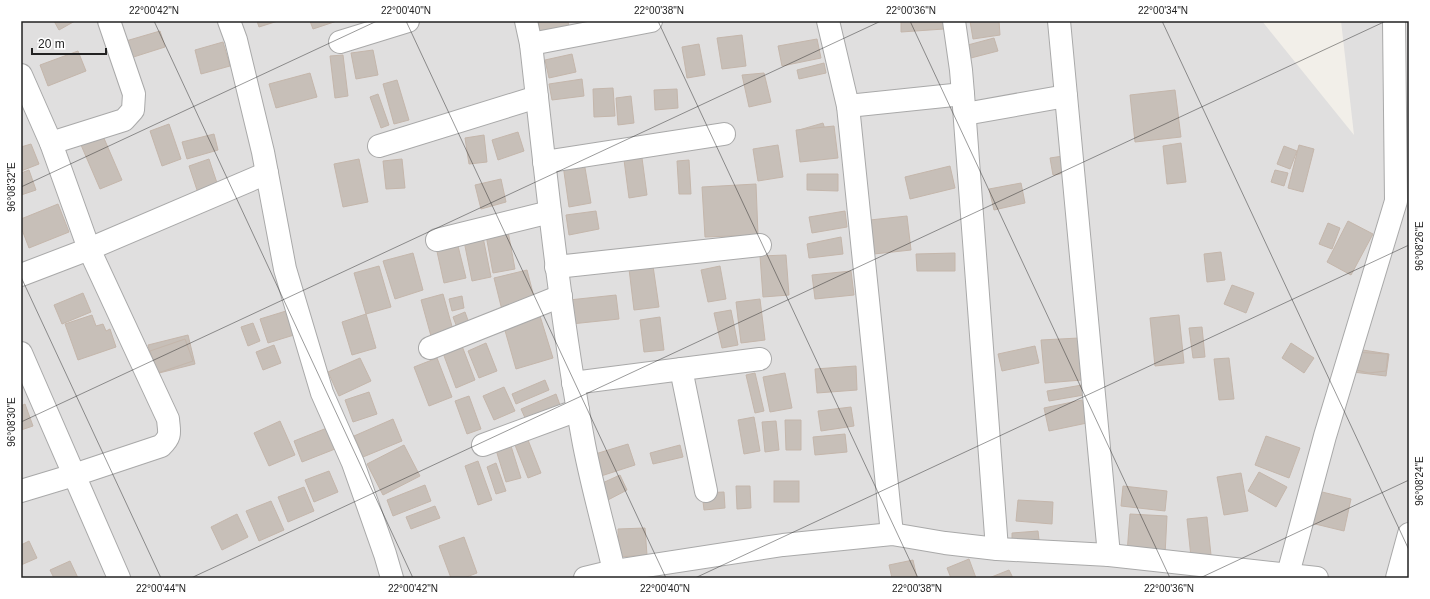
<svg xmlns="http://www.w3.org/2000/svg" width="1430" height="599" viewBox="0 0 1430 599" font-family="Arial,sans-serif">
	<rect width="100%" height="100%" fill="#f2efe9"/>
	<path fill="#e0dfdf" d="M21,21H1262L1354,135L1341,21H1409V578H21Z"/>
	<g fill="#c7bfb8" stroke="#c4b6ab">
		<path d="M54,21H75L59,30Z"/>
		<path d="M257,21H278L259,27Z"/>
		<path d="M310,21H337L313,29Z"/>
		<path d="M538,21H568L569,28L540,33Z"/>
		<path d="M901,21H944V29L901,32Z"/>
		<path d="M970,21H999L1000,35L973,39Z"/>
		<path d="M160,31L165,47L124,60L119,43Z"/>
		<path d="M742,35L746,66L722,69L717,38Z"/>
		<path d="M994,38L998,51L967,59L964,46Z"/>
		<path d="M817,39L821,58L782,66L778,46Z"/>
		<path d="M223,42L230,66L201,74L195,50Z"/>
		<path d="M699,44L705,75L687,78L682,47Z"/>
		<path d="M373,50L378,75L356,79L351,53Z"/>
		<path d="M78,51L86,71L48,86L40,65Z"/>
		<path d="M572,54L576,72L549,78L545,60Z"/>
		<path d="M343,55L348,96L335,98L330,56Z"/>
		<path d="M824,63L826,73L799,79L797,70Z"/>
		<path d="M310,73L317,97L276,108L269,84Z"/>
		<path d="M764,73L771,102L749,107L742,75Z"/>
		<path d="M582,79L584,96L552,100L549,84Z"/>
		<path d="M397,80L409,120L394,124L383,84Z"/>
		<path d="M613,88L615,116L594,117L593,89Z"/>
		<path d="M677,89L678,108L655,110L654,90Z"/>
		<path d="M1175,90L1181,137L1135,142L1130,95Z"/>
		<path d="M378,94L389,125L381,128L370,97Z"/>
		<path d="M631,96L634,123L618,125L616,98Z"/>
		<path d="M823,123L830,145L806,153L799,130Z"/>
		<path d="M169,124L181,159L162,166L150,131Z"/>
		<path d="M834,126L838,158L800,162L796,130Z"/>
		<path d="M518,132L524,151L498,160L492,140Z"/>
		<path d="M214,134L218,150L187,159L182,142Z"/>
		<path d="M484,135L487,162L469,164L465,138Z"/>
		<path d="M103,136L122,180L100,189L81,145Z"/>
		<path d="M1181,143L1186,182L1167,184L1163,146Z"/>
		<path d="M31,144L39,164L21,171V147Z"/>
		<path d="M778,145L783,177L758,181L753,149Z"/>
		<path d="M1299,145L1314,149L1303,192L1288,188Z"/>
		<path d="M1284,146L1297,151L1290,169L1277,164Z"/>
		<path d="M1063,156L1065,173L1053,175L1050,158Z"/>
		<path d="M642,158L647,195L629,198L624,160Z"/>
		<path d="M209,159L218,186L198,193L189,166Z"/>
		<path d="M359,159L368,202L343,207L334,164Z"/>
		<path d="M402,159L405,188L386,189L383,161Z"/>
		<path d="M689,160L691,194H679L677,161Z"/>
		<path d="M584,162L591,203L569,207L563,165Z"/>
		<path d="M950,166L955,188L910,199L905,177Z"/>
		<path d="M29,170L36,190L21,195V173Z"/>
		<path d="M1275,170L1288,173L1284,186L1271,182Z"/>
		<path d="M807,174H838V191L807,190Z"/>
		<path d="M501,179L506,202L481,209L475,185Z"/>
		<path d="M1021,183L1025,203L994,210L989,189Z"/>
		<path d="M756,184L758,235L705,237L702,187Z"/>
		<path d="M58,204L69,232L29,248L21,227V219Z"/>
		<path d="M596,211L599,229L569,235L566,215Z"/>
		<path d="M845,211L847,227L812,233L809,217Z"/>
		<path d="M907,216L911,250L874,254L870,220Z"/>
		<path d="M1348,221L1373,234L1351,275L1327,262Z"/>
		<path d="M1328,223L1340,228L1332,249L1319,244Z"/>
		<path d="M507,226L515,269L493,273L485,230Z"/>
		<path d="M482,232L491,277L472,281L463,236Z"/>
		<path d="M841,237L843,254L809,258L807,244Z"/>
		<path d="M457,242L466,278L444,283L436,247Z"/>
		<path d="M1221,252L1225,280L1207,282L1204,254Z"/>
		<path d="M413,253L423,290L395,299L383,261Z"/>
		<path d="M955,253V271H917L916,254Z"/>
		<path d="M786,255L789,295L763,297L760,256Z"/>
		<path d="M379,266L391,307L366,314L354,273Z"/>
		<path d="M653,266L659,307L634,310L629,269Z"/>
		<path d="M720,266L726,299L708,302L701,270Z"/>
		<path d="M527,270L535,301L502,310L494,278Z"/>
		<path d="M851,271L854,295L815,299L812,275Z"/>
		<path d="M1232,285L1254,293L1246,313L1224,304Z"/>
		<path d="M83,293L91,312L62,324L54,305Z"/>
		<path d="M443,294L453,330L431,336L421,300Z"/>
		<path d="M616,295L619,319L571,324L569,300Z"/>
		<path d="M462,296L464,308L452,311L449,299Z"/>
		<path d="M760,299L765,340L741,343L736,302Z"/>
		<path d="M731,310L738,345L722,348L714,313Z"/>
		<path d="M286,311L294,335L268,343L260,319Z"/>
		<path d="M465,312L470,326L458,330L453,317Z"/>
		<path d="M366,314L376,348L352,355L342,322Z"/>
		<path d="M92,315L96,326L103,324L106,331L110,329L116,347L78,360L65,324Z"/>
		<path d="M1179,315L1184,363L1155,366L1150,318Z"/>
		<path d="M540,316L553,358L516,369L504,327Z"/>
		<path d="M660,317L664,350L644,352L640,320Z"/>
		<path d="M253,323L260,341L248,346L241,327Z"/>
		<path d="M1202,327L1205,357L1193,358L1189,328Z"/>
		<path d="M188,335L195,364L155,374L148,345Z"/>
		<path d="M1079,338L1082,380L1045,383L1041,340Z"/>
		<path d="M185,339L193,361L158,373L150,351Z"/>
		<path d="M486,343L497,371L479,378L468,351Z"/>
		<path d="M1291,343L1314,358L1304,373L1282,358Z"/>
		<path d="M274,345L281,363L263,370L256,352Z"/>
		<path d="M462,346L475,380L456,388L443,353Z"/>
		<path d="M1035,346L1039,363L1002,371L998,354Z"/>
		<path d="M1356,349L1389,354L1386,376L1353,372Z"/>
		<path d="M1353,352L1388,354L1386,371L1369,373L1352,369Z"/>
		<path d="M360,358L371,381L339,396L328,372Z"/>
		<path d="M437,358L452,397L429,406L414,367Z"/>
		<path d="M1229,358L1234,399L1219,400L1214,359Z"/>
		<path d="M856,366L857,390L817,393L815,369Z"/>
		<path d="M755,373L764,411L755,413L746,375Z"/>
		<path d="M785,373L792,408L770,412L763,377Z"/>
		<path d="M545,380L549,390L516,404L512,394Z"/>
		<path d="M1082,385L1084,395L1049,401L1047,391Z"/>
		<path d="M504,387L515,411L494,420L483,396Z"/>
		<path d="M369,392L377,414L353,422L345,400Z"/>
		<path d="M556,394L560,405L526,420L521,409Z"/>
		<path d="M469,396L481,429L467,434L455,401Z"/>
		<path d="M1082,400L1087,423L1049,431L1044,408Z"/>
		<path d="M25,404L33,426L21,430V406Z"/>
		<path d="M851,407L854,426L821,431L818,411Z"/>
		<path d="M754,417L760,451L744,454L738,420Z"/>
		<path d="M393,419L402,441L363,457L354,436Z"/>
		<path d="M785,420H801V450H786Z"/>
		<path d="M280,421L295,455L269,466L254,433Z"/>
		<path d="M776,421L779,450L765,452L762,422Z"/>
		<path d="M327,428L335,449L302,462L294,441Z"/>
		<path d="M845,434L847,452L815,455L813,437Z"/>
		<path d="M1266,436L1300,448L1289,478L1255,465Z"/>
		<path d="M528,440L541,473L528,478L515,445Z"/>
		<path d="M628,444L635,465L598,477L592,455Z"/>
		<path d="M404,445L420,476L383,495L367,464Z"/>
		<path d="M680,445L683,457L653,464L650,453Z"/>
		<path d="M511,446L521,478L506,482L496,450Z"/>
		<path d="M478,461L492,500L478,505L465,466Z"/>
		<path d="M496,463L506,491L496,494L487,467Z"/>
		<path d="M329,471L338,492L314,502L305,480Z"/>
		<path d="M1259,472L1287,487L1276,507L1248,491Z"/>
		<path d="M1241,473L1248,511L1224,515L1217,477Z"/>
		<path d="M620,475L627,490L606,501L598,485Z"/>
		<rect x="774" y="481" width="25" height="21"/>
		<path d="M425,485L431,501L393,516L387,500Z"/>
		<path d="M736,486H750L751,508L737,509Z"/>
		<path d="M1123,486L1167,491L1165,511L1121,506Z"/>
		<path d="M304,487L314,511L288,522L278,497Z"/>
		<path d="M1318,491L1351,499L1344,531L1311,523Z"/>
		<path d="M724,492L725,508L704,510L702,493Z"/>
		<path d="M1018,500L1053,502L1052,524L1016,521Z"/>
		<path d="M271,501L284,530L259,541L246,511Z"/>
		<path d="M435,506L440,518L411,529L406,517Z"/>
		<path d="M237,514L248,537L222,550L211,527Z"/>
		<path d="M1130,514L1167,516L1165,555L1127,553Z"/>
		<path d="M1207,517L1211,555L1191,557L1187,519Z"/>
		<path d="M645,528L647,555L619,557L618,529Z"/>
		<path d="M1038,531L1039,540L1012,541V533Z"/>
		<path d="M464,537L477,573L464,578H451L439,546Z"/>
		<path d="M29,541L37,558L21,565V545Z"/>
		<path d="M969,559L976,578H951L947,568Z"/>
		<path d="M913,560L917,578H892L889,565Z"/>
		<path d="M70,561L78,578H54L50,570Z"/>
		<path d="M1009,570L1013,578H989Z"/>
	</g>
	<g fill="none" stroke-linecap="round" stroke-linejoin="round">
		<defs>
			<g id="minor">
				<path d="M229,21L236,40L263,152L285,269L322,393L353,463L385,554L392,578"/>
				<path d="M526,21L531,44C546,176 559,308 583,439C591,483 604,527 614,571"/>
				<path d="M828,21L848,106L892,534"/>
				<path d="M954,21L961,70L963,94L997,549"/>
				<path d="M1059,21L1109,555"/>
				<path d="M340,42L408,21"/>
				<path d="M531,44L651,21"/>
				<path d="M21,75L51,143L89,249L168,419C169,432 172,436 161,446L74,475L21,491"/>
				<path d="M848,106L963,94"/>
				<path d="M965,114L1066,96"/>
				<path d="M51,143L124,120L133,110L134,94L109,21"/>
				<path d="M379,146L537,97"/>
				<path d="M544,162L724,134"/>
				<path d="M437,240L550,212"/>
				<path d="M556,267L760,245"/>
				<path d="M21,275L89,249L267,173"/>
				<path d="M430,348L561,296"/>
				<path d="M21,353L119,578"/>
				<path d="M681,369L706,491"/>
				<path d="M573,383L760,359"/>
				<path d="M483,445L578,410"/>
				<path d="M1288,574L1325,436L1396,201L1394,21"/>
				<path d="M585,578L614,571L783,545L892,534L945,543L997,549L1109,555L1317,578"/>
				<path d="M1397,578L1409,534"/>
			</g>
		</defs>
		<use href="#minor" stroke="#a9a9a9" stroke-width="24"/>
		<use href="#minor" stroke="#fff" stroke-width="22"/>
	</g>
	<path fill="none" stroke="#222" stroke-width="1" stroke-opacity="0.45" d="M154,21L413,578M406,21L666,578M658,21L918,578M910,21L1170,578M1162,21L1409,550M21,187L377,21M21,277L161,578M21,422L881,21M191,578L1386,21M695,578L1409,245M1200,578L1409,480"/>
	<rect width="1430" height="599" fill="none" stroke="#ffffff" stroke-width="44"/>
	<path d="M32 48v6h74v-6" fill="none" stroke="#222222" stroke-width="2"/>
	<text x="38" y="48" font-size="12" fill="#222222" stroke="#ffffff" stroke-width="3" paint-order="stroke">20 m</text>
	<rect x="22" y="22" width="1386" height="555" fill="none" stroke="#222" stroke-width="1.5"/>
	<g font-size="10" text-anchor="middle" fill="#222">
		<text x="154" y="14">22°00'42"N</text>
		<text x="406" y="14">22°00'40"N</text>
		<text x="659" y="14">22°00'38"N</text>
		<text x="911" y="14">22°00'36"N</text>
		<text x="1163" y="14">22°00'34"N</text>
		<text transform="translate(11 187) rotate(-90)" y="4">96°08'32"E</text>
		<text transform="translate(1419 246) rotate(-90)" y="4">96°08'26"E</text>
		<text transform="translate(11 422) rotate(-90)" y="4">96°08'30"E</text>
		<text transform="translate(1419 481) rotate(-90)" y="4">96°08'24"E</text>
		<text x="161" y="592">22°00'44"N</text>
		<text x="413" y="592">22°00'42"N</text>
		<text x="665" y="592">22°00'40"N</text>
		<text x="917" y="592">22°00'38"N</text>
		<text x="1169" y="592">22°00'36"N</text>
	</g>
</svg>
